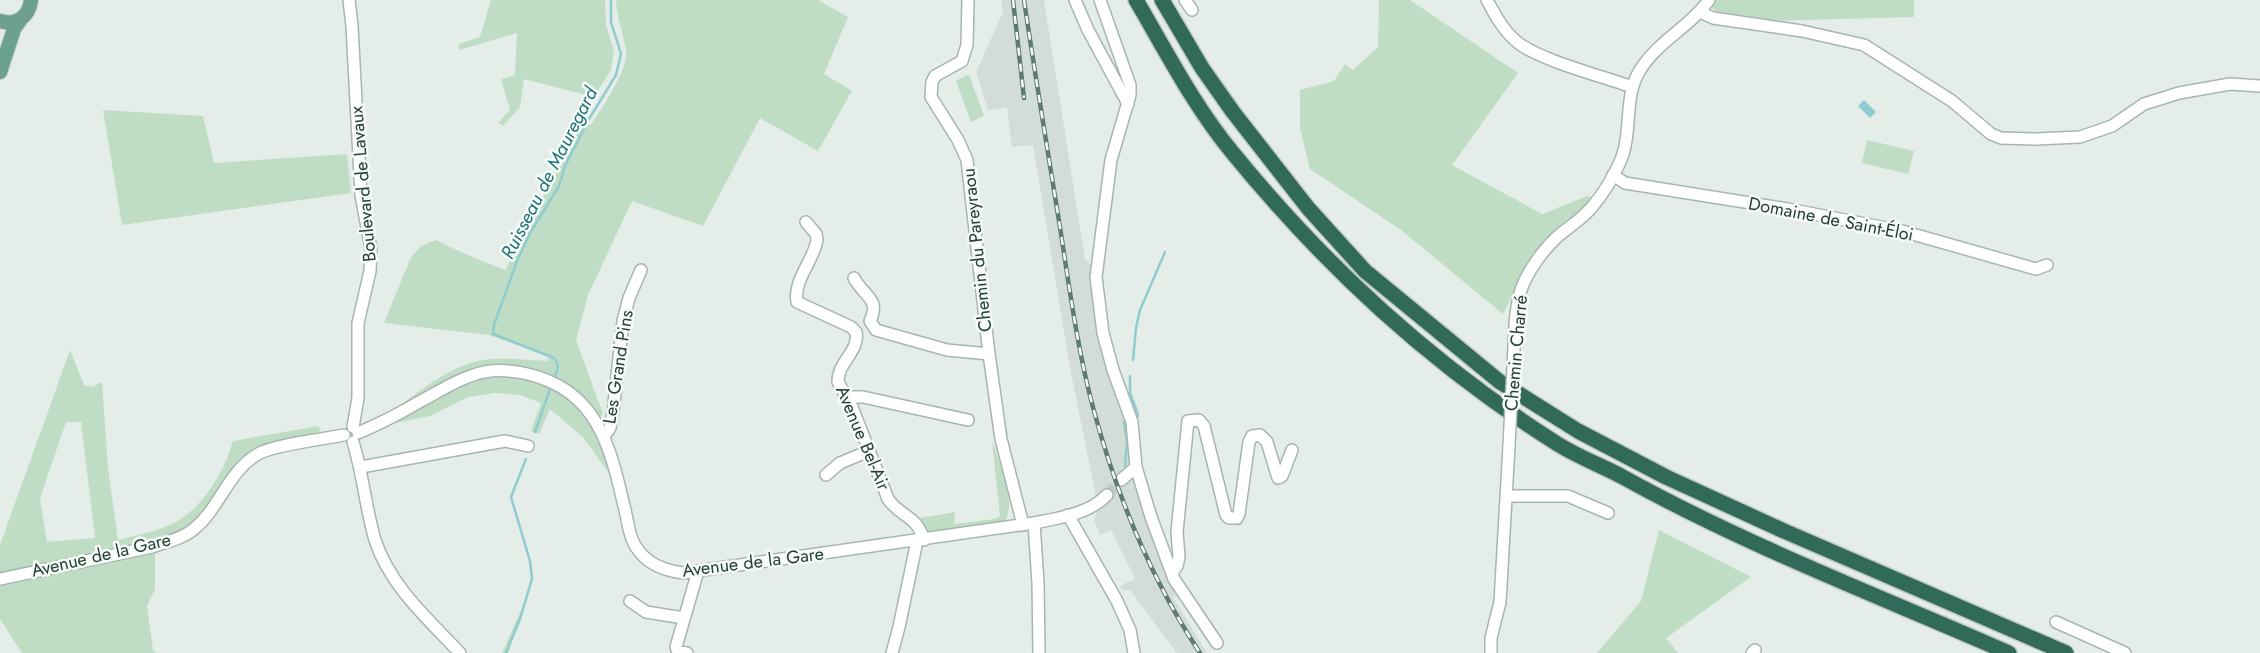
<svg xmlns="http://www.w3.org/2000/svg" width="2260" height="653" viewBox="0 0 2260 653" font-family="Jost,sans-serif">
	<rect width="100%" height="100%" fill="#e5ede9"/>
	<path fill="#d3ddd7" d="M1001,0H1044L1085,259L1093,268L1129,424L1130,464L1180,595L1173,597L1207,653H1177L1130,590H1122L1120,586L1135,579L1111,530L1100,535L1094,520L1098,509L1096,496L1071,373L1033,145L1012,147L1007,108L988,110L976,72L1003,12Z"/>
	<g fill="#bfddc4" fill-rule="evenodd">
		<path d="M491,0H605L606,25L614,51L611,70L594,97L524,79L520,107L503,126L498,123L510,110L501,79L515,75L517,33L459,50V44L480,37Z"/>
		<path d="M616,0H818L848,17L824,74L852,91L818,151L760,118L703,226L632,201L588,295L576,340L603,414L599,418L579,395L493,368L389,413C420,392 453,361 492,359C510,358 528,360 547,361L549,356L489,335L384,323L411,257L421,246L436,240C459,252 482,261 506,270L516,246L565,157L580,119L591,125C601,108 629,70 626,50C623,33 617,18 616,0Z"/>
		<path d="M1379,0H1410L1518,73L1452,165L1542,214L1587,196L1591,197L1577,215L1527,265L1503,314L1401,230L1310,169L1300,128V90L1334,81L1345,64L1353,70L1378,47Z"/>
		<path d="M1712,0H1914V17L1766,21L1715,11L1709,3Z"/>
		<path d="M969,74L984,116L971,122L956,81Z"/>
		<path d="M103,110L203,116L214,163L347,154L351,193L122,225Z"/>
		<path d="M1867,140L1914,151L1908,174L1862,163Z"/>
		<path d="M70,350L84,385L92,387L102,382L108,468L118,540C136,535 157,532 174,523C203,508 224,472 233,441L318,426L321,431L253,450L237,462L201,517L185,528L154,541L0,572V545ZM66,422H81L95,538L47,542L40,498Z"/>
		<path d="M509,377L531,379L553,388L571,401L601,440L608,472L583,437L550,409L539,434L531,431L541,403L520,395L495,393L468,397L430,416L391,424L459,386L484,378Z"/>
		<path d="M992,441C999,462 1019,505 1003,524L937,534L928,532L915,519L955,512L954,524L995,519L1000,516Z"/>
		<path d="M1659,530L1751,577L1666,638L1678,653H1597L1641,601Z"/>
		<path d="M155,553V589L147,606L153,650L156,653H22L0,619V585Z"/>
		<path d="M523,606L508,653H502Z"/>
	</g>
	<path fill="#8fccd0" d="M1864,100L1876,112L1870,118L1858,106Z"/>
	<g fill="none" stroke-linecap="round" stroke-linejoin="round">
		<g stroke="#8fccd0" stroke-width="2.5">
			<path d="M1133,360L1136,328L1140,310L1165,252"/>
			<path d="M1130,376V393L1138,414L1137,418"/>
			<path d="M554,378C558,370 560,365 554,358L493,334L494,325L517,261L530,233L559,186L565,166L589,119L616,75L621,54L611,22V0"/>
			<path d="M1124,422L1127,441L1125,466"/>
			<path d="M535,432L551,386"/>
			<path d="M506,653L520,619L532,579L530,561L511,497L526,459"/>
		</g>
		<path stroke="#becac5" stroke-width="11" stroke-dasharray="11 5.5" stroke-linecap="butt" d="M1107,495L1121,480"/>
		<defs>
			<g id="minor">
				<path d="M349,0L352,26L361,195L371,249L370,271L358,323V398L353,427"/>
				<path d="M968,0L967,45L962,61L935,76L932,82L931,97L958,140L967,160L989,354L1001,439L1023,525"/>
				<path d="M1075,0L1088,30L1128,104"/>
				<path d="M1100,0L1130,85V95L1111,160L1096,277L1103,333L1113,370L1132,422L1136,467L1121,480"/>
				<path d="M1185,0L1192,10"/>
				<path d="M1487,0C1495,15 1503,30 1516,41C1535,59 1605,77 1632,87"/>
				<path d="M1700,12L1713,18L1802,31L1864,45L1952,101L1991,134L2001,138L2036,139L2080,137L2112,126L2144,104L2179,93L2230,84L2260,86"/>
				<path d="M1613,175L1625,183L1788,209L1902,231L2036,269L2047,265"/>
				<path d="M806,222L816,234L817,240C814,260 793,280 797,302L851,327L856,332C860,351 837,363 838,382L852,407L888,499C900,517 916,514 924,540"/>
				<path d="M854,278C864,297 881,299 870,321L876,330L947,350L989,354"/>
				<path d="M1514,347C1515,328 1515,308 1521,290C1527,272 1543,250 1557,237C1569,227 1582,219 1592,207C1603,194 1613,178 1620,162C1633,133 1623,97 1640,70C1658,41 1690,27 1709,0"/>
				<path d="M848,397H863L968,420"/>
				<path d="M358,433C379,424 399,414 419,402C440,391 461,377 484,372C506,368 531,373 551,382C603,405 613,460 625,510C628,522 629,537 636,547C647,564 663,570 683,573L1034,523C1059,518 1089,514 1107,495"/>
				<path d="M604,436L610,428L613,412L623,321L629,298L641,270"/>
				<path d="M353,442C363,474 366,510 375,540C390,586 428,619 460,653"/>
				<path d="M361,467L505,441L528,446"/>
				<path d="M1136,467L1151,517L1174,579L1217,643"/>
				<path d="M826,475L840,463L869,451"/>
				<path d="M1507,496H1568L1608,513"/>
				<path d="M1068,515L1117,601L1130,630L1134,653"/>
				<path d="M1034,523L1038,583L1039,653"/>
				<path d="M1172,573L1177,566L1179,557L1177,532L1188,421L1199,420L1204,426L1226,515L1229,518H1237L1239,514L1249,442L1252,436L1260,435L1267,442L1278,478L1282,476L1292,450"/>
				<path d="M0,579L152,547C166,542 182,539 194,529C220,508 228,471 258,454C273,445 324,439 344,435"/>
				<path d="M630,601L646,612L684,618"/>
				<path d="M2056,622L2125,653"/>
				<path d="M687,653L678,652L676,647L698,571"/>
				<path d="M892,653L899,627L917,541"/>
				<path d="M1491,653V638L1500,602L1509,446"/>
				<path d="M1752,653L1755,650"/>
			</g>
			<g id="major">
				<path d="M0,21C16,26 29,17 31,0"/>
				<path d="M0,72L14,29L20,20"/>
			</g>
			<g id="highway">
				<path d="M1136,0C1166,51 1194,106 1232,152C1326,267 1430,363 1556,443C1576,456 1600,465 1621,476C1745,545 1879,596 2009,653"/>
				<path d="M1162,0L1202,68L1233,112L1308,208L1365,271L1500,382L1578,431L1666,477L1784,531L2066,653"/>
			</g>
		</defs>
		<use href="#minor" stroke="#a7b5af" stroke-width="14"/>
		<use href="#major" stroke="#c2c9c6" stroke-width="16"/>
		<use href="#highway" stroke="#c2c9c6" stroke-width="18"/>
		<use href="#minor" stroke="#fff" stroke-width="11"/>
		<use href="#major" stroke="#6ba18e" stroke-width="14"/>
		<use href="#highway" stroke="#316a59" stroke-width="15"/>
		<defs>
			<g id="rail">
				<path d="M1013,0L1024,98"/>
				<path d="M1024,0C1035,74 1047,147 1059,221C1069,284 1077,349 1094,411C1117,496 1151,579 1200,653"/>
			</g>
		</defs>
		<use href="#rail" stroke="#5f7a70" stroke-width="4.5"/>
		<use href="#rail" stroke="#f5faf7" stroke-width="2.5" stroke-dasharray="8" stroke-linecap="butt"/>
		<defs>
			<path id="minor-bridge" d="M1509,446L1514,347"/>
		</defs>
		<use href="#minor-bridge" stroke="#a7b5af" stroke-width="14" stroke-linecap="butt"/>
		<use href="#minor-bridge" stroke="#fff" stroke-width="11"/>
	</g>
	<g text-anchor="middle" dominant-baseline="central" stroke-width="5" stroke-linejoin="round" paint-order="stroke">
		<g font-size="18" fill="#243f35" stroke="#f5faf7">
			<text transform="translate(363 184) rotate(-95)">Boulevard de Lavaux</text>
			<text transform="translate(1831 219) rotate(11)">Domaine de Saint-Éloi</text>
			<text transform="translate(977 250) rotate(-96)">Chemin du Pareyraou</text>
			<text transform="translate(1516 353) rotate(-85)">Chemin Charré</text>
			<text transform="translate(618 367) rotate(-81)">Les Grand Pins</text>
			<text transform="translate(863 438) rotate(67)">Avenue Bel-Air</text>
			<text transform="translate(101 555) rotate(-13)">Avenue de la Gare</text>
			<text transform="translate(753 562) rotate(-7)">Avenue de la Gare</text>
		</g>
		<g font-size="19" font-style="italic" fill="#207279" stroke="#f5faf7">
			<text transform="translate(549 173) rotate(-63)">Ruisseau de Mauregard</text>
		</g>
	</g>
</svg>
